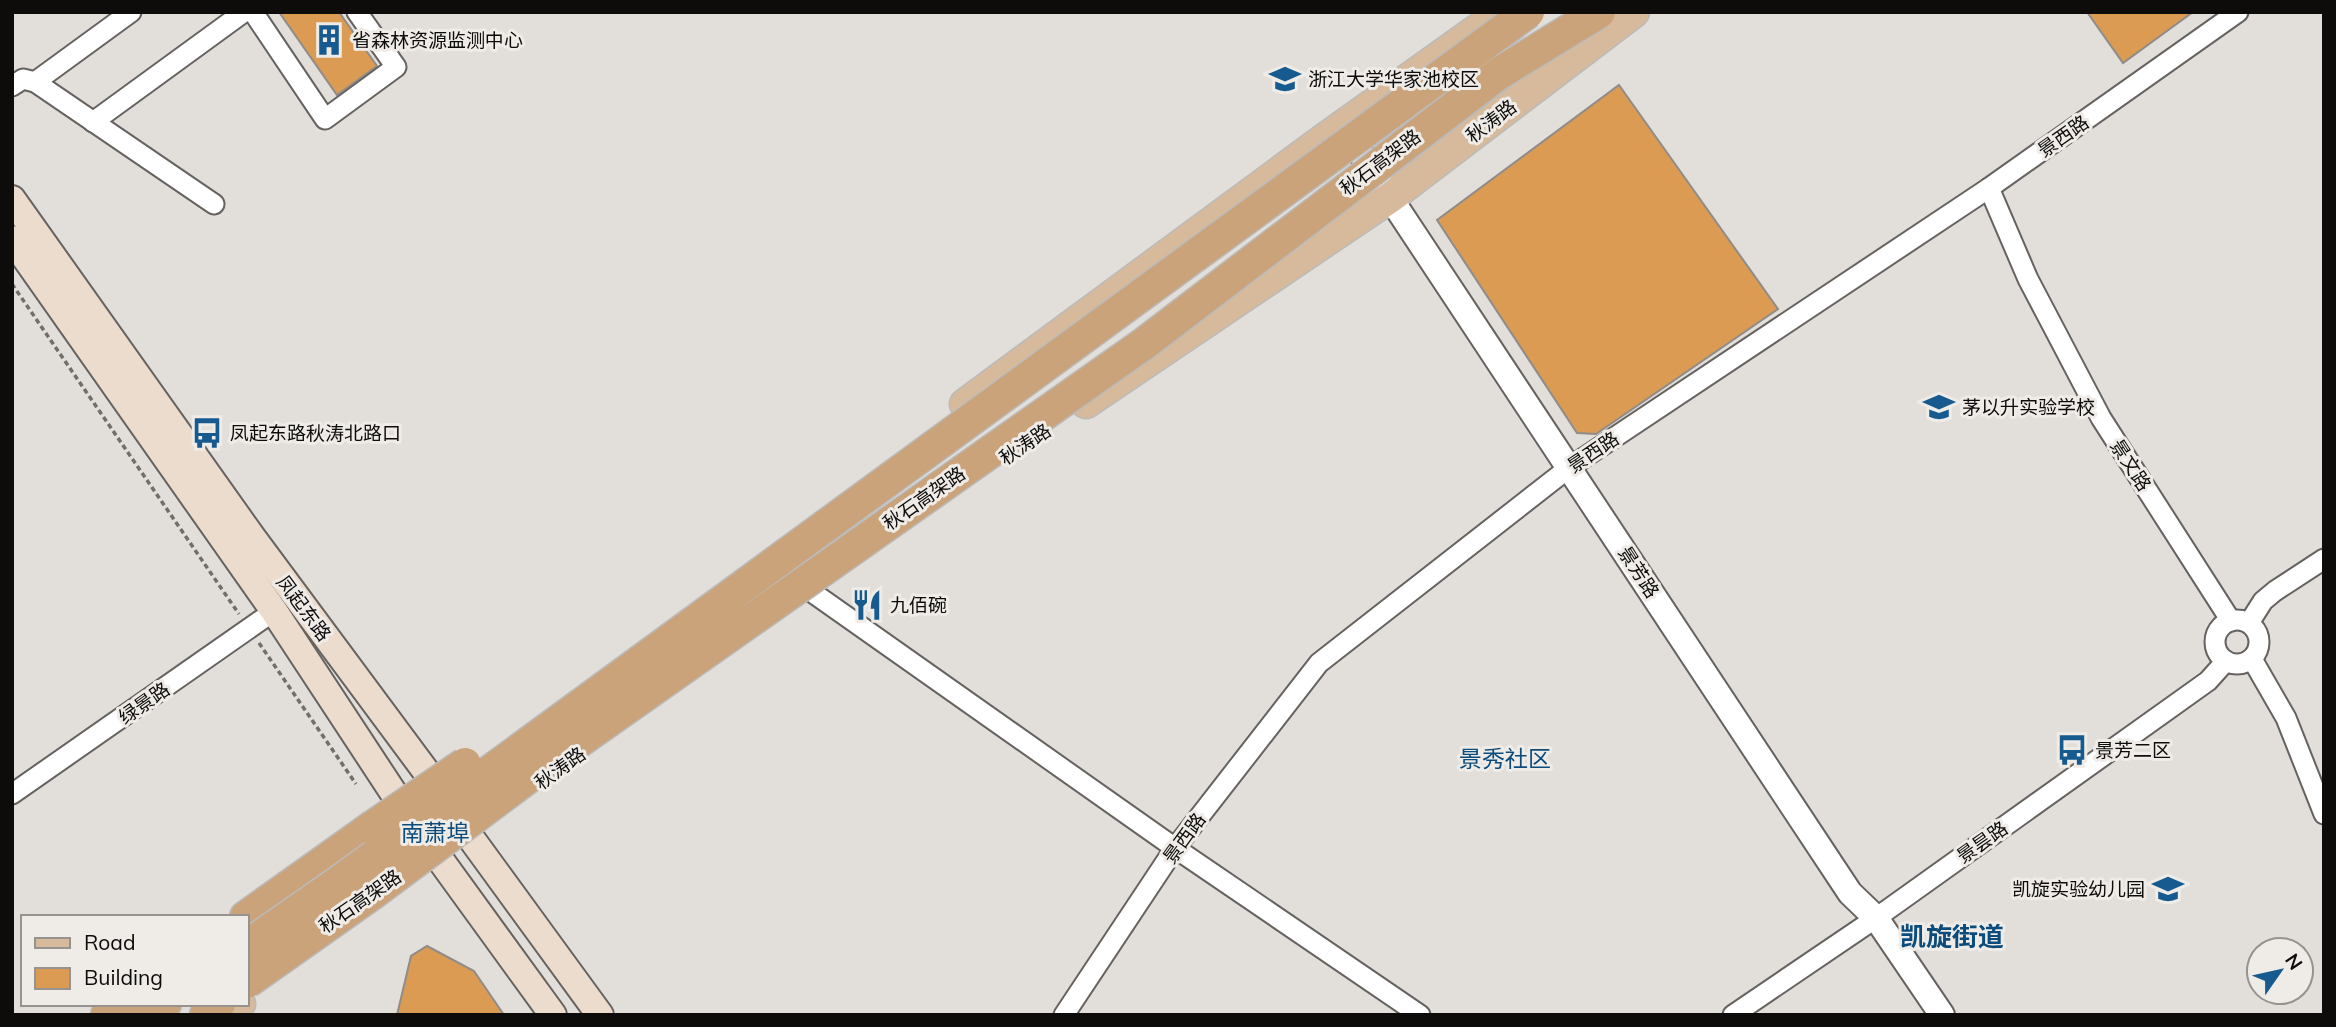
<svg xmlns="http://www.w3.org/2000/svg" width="2336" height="1027" viewBox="0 0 2336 1027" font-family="Mulish,'Noto Sans SC',sans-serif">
	<rect width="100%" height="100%" fill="#e2dfdb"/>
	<g fill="#db9b53" stroke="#8f8c89" stroke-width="2">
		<path d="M279,12H339L377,66L337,95Z"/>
		<path d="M2087,12H2193L2123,63Z"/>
		<path d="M1619,85L1778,309L1596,434L1577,433L1437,220Z"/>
		<path d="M427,946L474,971L504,1015H397L411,956Z"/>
	</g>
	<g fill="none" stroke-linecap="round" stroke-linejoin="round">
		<defs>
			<g id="minor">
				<path d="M253,12L325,119L396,67L357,12"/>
				<path d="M35,82L131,12"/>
				<path d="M12,86L23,79L35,82L214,204"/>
				<path d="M93,122L244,12"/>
				<path d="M1989,188L2028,279L2101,418L2231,621"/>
				<path d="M809,590L1175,848L1420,1015"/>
				<circle cx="2237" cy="642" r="22"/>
				<path d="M2249,623L2263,601L2275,591L2324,559"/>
				<path d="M2252,659L2286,718L2324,814"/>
				<path d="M12,794L274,611"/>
				<path d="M1064,1015L1175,848L1319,663L1570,467L1989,188L2238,12"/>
				<path d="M1733,1015L1876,918L2208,681L2226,661"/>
			</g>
			<path id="tertiary" d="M1344,128L1850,893L1876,918L1942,1015"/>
			<g id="secondary">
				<path d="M12,199L252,537L442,793L468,834L600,1015"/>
				<path d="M12,239L274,611L410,818L553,1015"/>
			</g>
			<g id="primary">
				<path d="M1086,403L1391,197L1634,12"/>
				<path d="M965,404L1324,139L1499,14"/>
				<path d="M225,1015L240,1004"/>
			</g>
			<g id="trunk">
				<path d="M246,917L371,828"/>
				<path d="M107,1015L122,1004"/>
				<path d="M150,1015L165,1004"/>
				<path d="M206,1015L219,1004"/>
			</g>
		</defs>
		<use href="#minor" stroke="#65625f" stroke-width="23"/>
		<use href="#tertiary" stroke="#65625f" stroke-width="28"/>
		<use href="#secondary" stroke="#65625f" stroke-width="30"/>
		<use href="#primary" stroke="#bbb" stroke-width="33"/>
		<use href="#trunk" stroke="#bbb" stroke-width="35"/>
		<g stroke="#716f6d" stroke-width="3.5" stroke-dasharray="5 3.5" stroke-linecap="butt">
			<path d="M12,284L239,614"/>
			<path d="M259,643L356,784"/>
		</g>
		<use href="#minor" stroke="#fff" stroke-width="19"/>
		<use href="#tertiary" stroke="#fff" stroke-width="24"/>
		<use href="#secondary" stroke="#ebdccd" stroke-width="26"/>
		<use href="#primary" stroke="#d7ba9b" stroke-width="30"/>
		<use href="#trunk" stroke="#caa37a" stroke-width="32"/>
		<defs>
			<g id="trunk-bridge">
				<path d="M371,828L465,764"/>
				<path d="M247,946L343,879L1528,12"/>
				<path d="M247,982L373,893L527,778L1145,343L1498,74L1599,12"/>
			</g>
		</defs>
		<use href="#trunk-bridge" stroke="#bbb" stroke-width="35" stroke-linecap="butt"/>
		<use href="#trunk-bridge" stroke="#caa37a" stroke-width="32"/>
	</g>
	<defs>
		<symbol id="building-bare" viewBox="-9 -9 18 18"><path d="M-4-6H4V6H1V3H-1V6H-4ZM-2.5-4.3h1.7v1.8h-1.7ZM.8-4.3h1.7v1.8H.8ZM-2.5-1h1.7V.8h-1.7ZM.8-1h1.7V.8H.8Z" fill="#165a8f" stroke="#efece8" stroke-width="2.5" paint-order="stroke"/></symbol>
		<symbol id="university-bare" viewBox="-9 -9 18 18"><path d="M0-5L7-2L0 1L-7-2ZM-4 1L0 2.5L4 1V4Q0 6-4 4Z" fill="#165a8f" stroke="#efece8" stroke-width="2.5" paint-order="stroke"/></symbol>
		<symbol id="school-bare" viewBox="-9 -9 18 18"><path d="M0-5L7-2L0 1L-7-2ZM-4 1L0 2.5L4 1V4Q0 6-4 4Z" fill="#165a8f" stroke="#efece8" stroke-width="2.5" paint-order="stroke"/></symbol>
		<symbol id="bus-bare" viewBox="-9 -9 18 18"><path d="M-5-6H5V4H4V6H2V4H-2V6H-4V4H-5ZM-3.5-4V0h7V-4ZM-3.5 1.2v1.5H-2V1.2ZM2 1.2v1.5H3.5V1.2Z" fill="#165a8f" stroke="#efece8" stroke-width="2.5" paint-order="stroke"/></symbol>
		<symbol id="restaurant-bare" viewBox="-9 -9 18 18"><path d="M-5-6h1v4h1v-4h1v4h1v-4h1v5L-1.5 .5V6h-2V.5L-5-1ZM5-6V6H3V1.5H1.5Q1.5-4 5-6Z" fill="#165a8f" stroke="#efece8" stroke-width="2.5" paint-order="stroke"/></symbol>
	</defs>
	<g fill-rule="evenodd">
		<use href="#building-bare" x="307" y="18" width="44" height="44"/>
		<use href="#university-bare" x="1263" y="57" width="44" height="44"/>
		<use href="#school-bare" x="1917" y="385" width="44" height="44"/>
		<use href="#bus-bare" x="185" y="411" width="44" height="44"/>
		<use href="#restaurant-bare" x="845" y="583" width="44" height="44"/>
		<use href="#bus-bare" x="2050" y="728" width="44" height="44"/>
		<use href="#school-bare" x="2146" y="867" width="44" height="44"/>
	</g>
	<g text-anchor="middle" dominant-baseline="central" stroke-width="6" stroke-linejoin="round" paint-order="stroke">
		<g font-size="19" fill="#0d0c0b" stroke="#efece8" text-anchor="start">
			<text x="352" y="40">省森林资源监测中心</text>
			<text x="1308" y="79">浙江大学华家池校区</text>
			<text x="1962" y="407">茅以升实验学校</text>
			<text x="230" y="433">凤起东路秋涛北路口</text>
			<text x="890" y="605">九佰碗</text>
			<text x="2095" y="750">景芳二区</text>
			<text x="2145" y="889" text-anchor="end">凯旋实验幼儿园</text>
		</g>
		<g font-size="19" fill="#0d0c0b" stroke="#efece8">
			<text transform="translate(1491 121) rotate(-37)">秋涛路</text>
			<text transform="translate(2063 136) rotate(-35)">景西路</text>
			<text transform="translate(1380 162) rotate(-37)">秋石高架路</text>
			<text transform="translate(1025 444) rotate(-34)">秋涛路</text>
			<text transform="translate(1593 452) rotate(-34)">景西路</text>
			<text transform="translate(2131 465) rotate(57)">景文路</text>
			<text transform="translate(924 498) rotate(-35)">秋石高架路</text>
			<text transform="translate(1639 572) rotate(57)">景芳路</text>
			<text transform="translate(304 608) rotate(53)">凤起东路</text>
			<text transform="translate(144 703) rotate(-35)">绿景路</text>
			<text transform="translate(560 768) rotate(-36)">秋涛路</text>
			<text transform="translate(1184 838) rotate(-54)">景西路</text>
			<text transform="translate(1982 842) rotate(-35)">景昙路</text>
			<text transform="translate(360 901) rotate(-35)">秋石高架路</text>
		</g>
		<g font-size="23" fill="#0c4c7c" stroke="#efece8">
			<text x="1505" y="758">景秀社区</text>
			<text x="435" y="832">南萧埠</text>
		</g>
		<g font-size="26" font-weight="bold" fill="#0c4c7c" stroke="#efece8">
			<text x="1952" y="936">凯旋街道</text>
		</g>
	</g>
	<rect width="2336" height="1027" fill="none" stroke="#0d0c0b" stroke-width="28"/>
	<rect x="21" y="915" width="228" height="91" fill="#efece8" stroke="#959290" stroke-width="2"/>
	<rect x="35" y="938" width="35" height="10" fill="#d7ba9b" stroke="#959290" stroke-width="2"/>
	<text x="84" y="950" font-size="21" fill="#0d0c0b">Road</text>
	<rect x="35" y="968" width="35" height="21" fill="#db9b53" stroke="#959290" stroke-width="2"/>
	<text x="84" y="985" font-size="21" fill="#0d0c0b">Building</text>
	<g transform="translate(2280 971) rotate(56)"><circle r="33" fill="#efece8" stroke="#959290" stroke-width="2"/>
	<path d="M0-5L12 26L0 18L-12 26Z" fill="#165a8f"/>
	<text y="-10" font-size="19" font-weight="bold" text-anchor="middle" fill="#0d0c0b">N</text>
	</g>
</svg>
